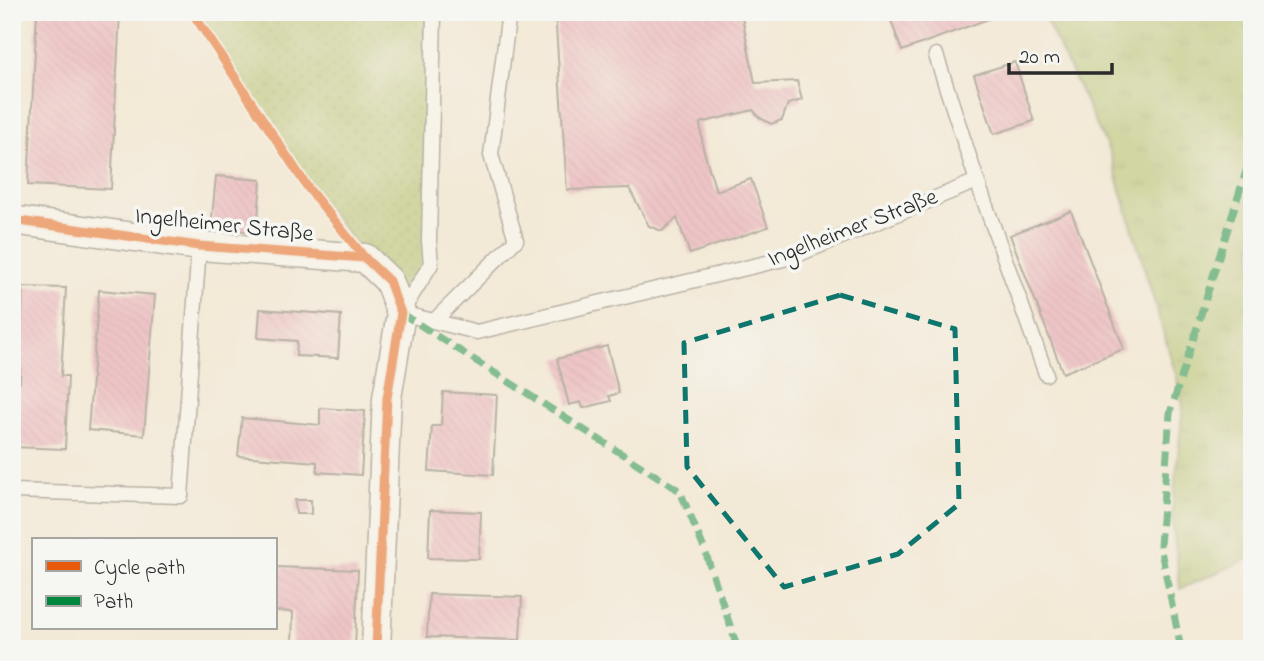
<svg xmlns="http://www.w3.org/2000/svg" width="1264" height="661" viewBox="0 0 1264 661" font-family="'Indie Flower',sans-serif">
	<defs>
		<pattern id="grass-dots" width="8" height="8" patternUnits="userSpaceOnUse" patternTransform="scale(1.75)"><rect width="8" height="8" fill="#a8be62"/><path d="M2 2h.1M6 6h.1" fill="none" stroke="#899b51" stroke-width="1.8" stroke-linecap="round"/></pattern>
		<pattern id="park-tufts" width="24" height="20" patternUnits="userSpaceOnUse" patternTransform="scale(1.75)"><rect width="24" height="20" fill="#a8be62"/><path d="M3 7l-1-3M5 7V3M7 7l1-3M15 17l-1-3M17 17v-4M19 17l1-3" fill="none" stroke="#899b51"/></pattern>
		<pattern id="building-back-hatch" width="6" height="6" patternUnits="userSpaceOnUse" patternTransform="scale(1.75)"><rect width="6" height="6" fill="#ea98b3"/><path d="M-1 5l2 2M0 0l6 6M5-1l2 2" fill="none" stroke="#be7c92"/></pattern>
	</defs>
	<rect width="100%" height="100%" fill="#f6f6f2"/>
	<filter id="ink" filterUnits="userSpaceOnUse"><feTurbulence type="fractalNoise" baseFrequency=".0143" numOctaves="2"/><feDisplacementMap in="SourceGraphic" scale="14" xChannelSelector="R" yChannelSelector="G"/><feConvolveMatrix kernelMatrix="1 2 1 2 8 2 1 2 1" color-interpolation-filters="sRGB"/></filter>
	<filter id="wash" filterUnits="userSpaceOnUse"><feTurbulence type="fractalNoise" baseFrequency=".00686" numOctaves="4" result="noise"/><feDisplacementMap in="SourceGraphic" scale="28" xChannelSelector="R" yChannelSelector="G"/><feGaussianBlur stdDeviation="1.57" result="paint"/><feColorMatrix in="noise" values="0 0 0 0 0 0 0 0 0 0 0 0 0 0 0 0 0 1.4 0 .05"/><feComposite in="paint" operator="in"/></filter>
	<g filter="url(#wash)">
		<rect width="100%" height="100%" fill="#f3e9d7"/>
		<path fill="url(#grass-dots)" stroke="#6a7446" stroke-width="2" d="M195,12H434L430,264L401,313L366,257L311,187Z"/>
		<path fill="url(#park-tufts)" stroke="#6a7446" stroke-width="2" d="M1042,12H1252V557L1180,589L1172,515L1183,406L1176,375L1110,153Z"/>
		<g id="blocks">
			<g fill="url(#building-back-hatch)">
				<path d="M37,12H120L111,189L28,185Z"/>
				<path d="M555,12H741L755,83L797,81L802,100L788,104L782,120L771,124L760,118L753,110L700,123L703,148L716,191L751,179L768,227L690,254L677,218L662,231L649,226L629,188L567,190Z"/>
				<path d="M888,12H989L991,18L902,51Z"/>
				<path d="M1015,62L1034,121L994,134L974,75Z"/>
				<path d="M216,176L261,180L257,232L211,228Z"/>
				<path d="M1071,211L1124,349L1063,373L1010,235Z"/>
				<path d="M23,287L66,288L61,376H68L65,449L12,447V381L20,382Z"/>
				<path d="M99,290L155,295L144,435L88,430Z"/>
				<path d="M260,309L341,315L338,358L296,356L297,341L258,338Z"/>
				<path d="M607,346L619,393L609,396L611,401L583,408L581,402L569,405L557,359Z"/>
				<path d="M443,392L497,395L493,475L429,471L432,426H441Z"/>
				<path d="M320,408L365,411L361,475L317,472V462L238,456L242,418L320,425Z"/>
				<path d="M295,500H311V514H296Z"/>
				<path d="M430,510L481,512L479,559L428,558Z"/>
				<path d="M275,567L358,570L355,649L292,646L293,612L275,611Z"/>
				<path d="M429,594L522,597L520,640L427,637Z"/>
			</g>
		</g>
	</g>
	<g filter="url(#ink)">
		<use href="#blocks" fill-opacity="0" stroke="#716e67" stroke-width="2"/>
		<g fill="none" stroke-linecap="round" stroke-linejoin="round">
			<defs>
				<g id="service">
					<path d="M434,12L429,241L431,264L401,313L477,332L792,257L977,181L936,55"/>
					<path d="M977,181L1046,374"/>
					<path d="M434,321L516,240L491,155L509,12"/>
					<path d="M12,491L181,496L199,246"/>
				</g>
				<path id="minor" d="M12,220L199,246L365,258L389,281L401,313L387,398L376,649"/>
			</defs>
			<use href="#service" stroke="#716e67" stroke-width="17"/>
			<use href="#minor" stroke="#716e67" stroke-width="31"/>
			<use href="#service" stroke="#fff" stroke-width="14"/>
			<use href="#minor" stroke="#fff" stroke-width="28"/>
			<g stroke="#00873e" stroke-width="7" stroke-dasharray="14 7" stroke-linecap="butt">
				<path d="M401,313L680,491L705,551L738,649"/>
				<path d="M1181,649L1160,546L1170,413L1252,152"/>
			</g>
			<defs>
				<g id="cycleway">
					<path d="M192,12L308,188L365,258L389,281L401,313L387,398L376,649"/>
					<path d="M12,220L199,246L365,258"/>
				</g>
			</defs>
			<use href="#cycleway" stroke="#f6f6f2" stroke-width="13"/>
			<use href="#cycleway" stroke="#e8590c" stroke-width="9"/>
		</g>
	</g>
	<path d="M0 0H1264V661H0ZM840,295L955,329L959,504L898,554L784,587L687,467L684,343Z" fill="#f3e9d7" fill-opacity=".55" fill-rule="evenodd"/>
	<path fill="none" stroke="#0f766e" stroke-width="5" stroke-dasharray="14 9" stroke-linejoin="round" d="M840,295L955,329L959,504L898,554L784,587L687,467L684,343Z"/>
	<g text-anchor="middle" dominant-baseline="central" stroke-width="7" stroke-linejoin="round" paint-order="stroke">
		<g font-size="24" fill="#2b2b2b" stroke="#f6f6f2">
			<text transform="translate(224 226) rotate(6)">Ingelheimer Straße</text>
			<text transform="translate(853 229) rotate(-21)">Ingelheimer Straße</text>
		</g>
	</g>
	<rect width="1264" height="661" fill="none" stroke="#f6f6f2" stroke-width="42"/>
	<rect x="32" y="538" width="245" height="91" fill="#f6f6f2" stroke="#a5a5a2" stroke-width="2"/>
	<rect x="46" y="561" width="35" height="10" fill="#e8590c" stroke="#a5a5a2" stroke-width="2"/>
	<text x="94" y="574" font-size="21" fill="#2b2b2b">Cycle path</text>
	<rect x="46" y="596" width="35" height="10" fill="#00873e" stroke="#a5a5a2" stroke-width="2"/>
	<text x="94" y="608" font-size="21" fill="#2b2b2b">Path</text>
	<path d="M1009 63v10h103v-10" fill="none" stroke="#2b2b2b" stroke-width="3.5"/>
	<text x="1019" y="63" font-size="21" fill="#2b2b2b" stroke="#f6f6f2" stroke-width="5" paint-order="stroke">20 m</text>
</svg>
